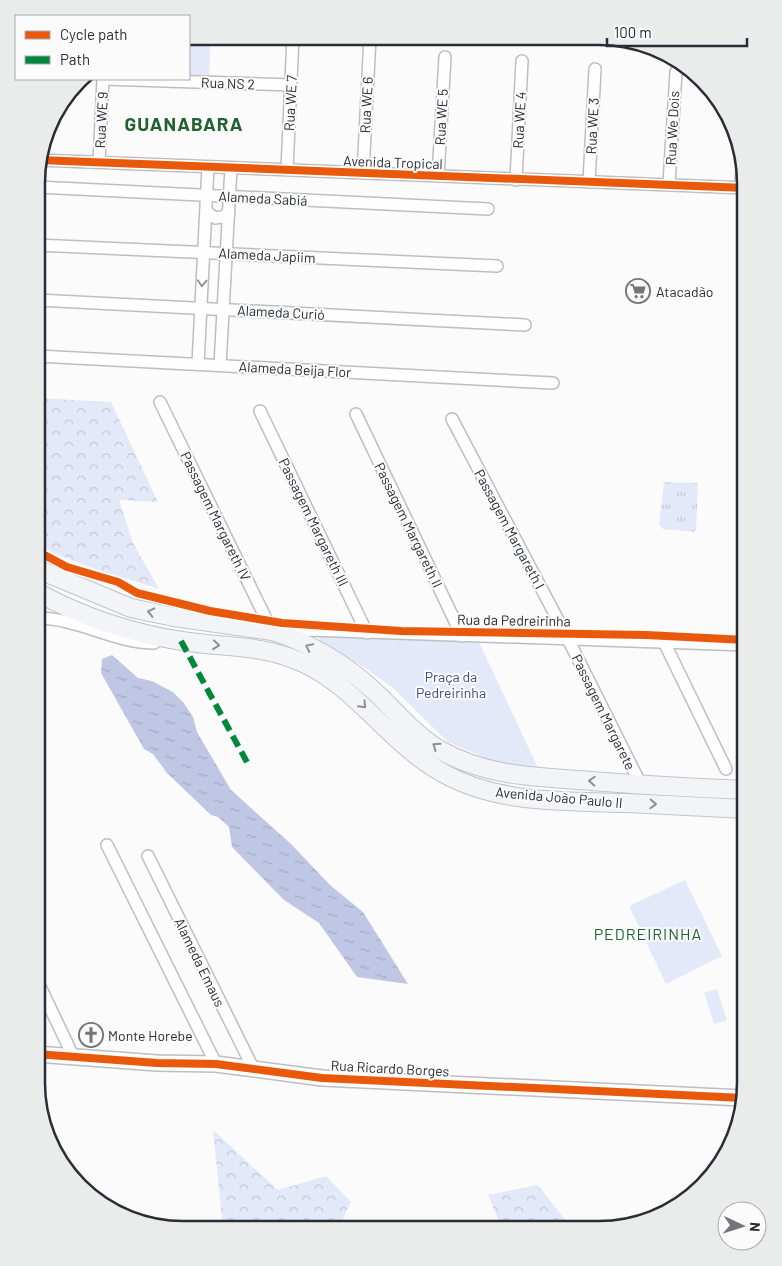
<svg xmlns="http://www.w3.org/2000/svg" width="782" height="1266" viewBox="0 0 782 1266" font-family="Barlow,sans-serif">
	<defs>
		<pattern id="grass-tufts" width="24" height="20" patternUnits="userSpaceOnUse" patternTransform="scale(1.25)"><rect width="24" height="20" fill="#e4e9f9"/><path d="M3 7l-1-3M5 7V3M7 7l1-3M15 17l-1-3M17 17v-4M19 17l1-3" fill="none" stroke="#c4c8d6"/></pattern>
		<pattern id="forest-crowns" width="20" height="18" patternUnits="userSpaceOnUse" patternTransform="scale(1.25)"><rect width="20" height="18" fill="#e4e9f9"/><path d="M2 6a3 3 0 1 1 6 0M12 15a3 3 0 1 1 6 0" fill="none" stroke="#c4c8d6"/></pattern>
		<pattern id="water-ripples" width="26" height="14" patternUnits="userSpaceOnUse" patternTransform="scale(1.25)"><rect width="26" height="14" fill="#bfc7e5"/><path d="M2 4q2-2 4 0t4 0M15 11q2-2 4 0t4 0" fill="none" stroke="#a4abc5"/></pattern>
	</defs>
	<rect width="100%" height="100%" fill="#fbfbfb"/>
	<path fill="url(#grass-tufts)" d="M664,482L698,483L696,530L694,532L663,529L659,524Z"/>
	<g fill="url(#forest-crowns)">
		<path d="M37,398L111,402L158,502L119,500L133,543L159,589C118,575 75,565 37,544Z"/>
		<path d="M213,1130L278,1190L326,1176L351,1202L338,1229H223Z"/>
		<path d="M538,1185L573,1230L502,1229L488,1195Z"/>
	</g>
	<g fill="#e4e9f9">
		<path d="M189,36H211L209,77L189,76Z"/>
		<path d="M318,636L479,642L538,768L500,764L448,742L393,688L364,667L321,642Z"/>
		<path d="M685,880L722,956L666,984L629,906Z"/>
		<path d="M717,989L727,1020L714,1024L704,993Z"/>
	</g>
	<path fill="url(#water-ripples)" d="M112,655L138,678L152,681L173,692L183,702L193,717L197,732L231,790L291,844L330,885L363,912L408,984L357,977L319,923L284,900L232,847L229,827L218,817L211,815L167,773L153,754L144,749L101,673L102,659Z"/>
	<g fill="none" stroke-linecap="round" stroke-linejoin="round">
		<defs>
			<g id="street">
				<path d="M104,79L291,85"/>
				<path d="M39,160L746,188"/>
				<path d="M99,162L103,79"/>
				<path d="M287,169L293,37"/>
				<path d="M363,173L370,37"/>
				<path d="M438,176L445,57"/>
				<path d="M516,180L522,61"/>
				<path d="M589,182L595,69"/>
				<path d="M669,183L676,72"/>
				<path d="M37,187L488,209"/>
				<path d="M741,188L742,166"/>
				<path d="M206,211L215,218L222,217L229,213"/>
				<path d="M37,245L497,266"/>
				<path d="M37,300L525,325"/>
				<path d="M37,356L553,383"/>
				<path d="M198,364L208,167"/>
				<path d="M220,365L231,168"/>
				<path d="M160,402L272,631"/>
				<path d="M260,411L367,633"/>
				<path d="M356,414L462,636"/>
				<path d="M452,419L568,639L641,785"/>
				<path d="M37,618C78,618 114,643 154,643"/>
				<path d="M285,635L310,630L746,645"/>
				<path d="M665,644L726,769"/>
				<path d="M107,845L216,1064"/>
				<path d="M148,856L253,1068"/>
				<path d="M36,978L73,1056"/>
			</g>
			<path id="secondary" d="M36,1054L157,1063L216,1064L322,1078L743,1098"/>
			<g id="primary">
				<path d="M37,569L131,608L174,617L272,631C308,642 345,664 373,690C395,710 414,735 440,750C487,777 539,777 591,781C642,785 694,788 746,790"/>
				<path d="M37,592C82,617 130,633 182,641C218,647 257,645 291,658C354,680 386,742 443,773C497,804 566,801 627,803C666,805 706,807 746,809"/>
			</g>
		</defs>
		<use href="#street" stroke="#bcbec2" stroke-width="14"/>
		<use href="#secondary" stroke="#bcbec2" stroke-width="18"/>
		<use href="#primary" stroke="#c1c3ca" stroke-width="20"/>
		<use href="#street" stroke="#fefefe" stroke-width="11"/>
		<use href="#secondary" stroke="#fefefe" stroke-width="15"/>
		<use href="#primary" stroke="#f3f4f8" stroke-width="18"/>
		<path stroke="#00873e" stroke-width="6" stroke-dasharray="12 6" stroke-linecap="butt" d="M181,641L248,764"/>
		<defs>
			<g id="cycleway">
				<path d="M39,160L746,188"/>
				<path d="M37,551L67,567L118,582L137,593L210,611L282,623L401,631L646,635L746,640"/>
				<path d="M36,1054L157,1063L216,1064L322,1078L743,1098"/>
			</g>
		</defs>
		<use href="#cycleway" stroke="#fbfbfb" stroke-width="11"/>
		<use href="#cycleway" stroke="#e8590c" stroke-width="8"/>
	</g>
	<defs><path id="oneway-chevron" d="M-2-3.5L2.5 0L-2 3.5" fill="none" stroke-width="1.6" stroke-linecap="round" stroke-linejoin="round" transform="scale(1.25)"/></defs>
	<use stroke="#94969a" href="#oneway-chevron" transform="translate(202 283) rotate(93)"/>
	<g stroke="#8e9096">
		<use href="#oneway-chevron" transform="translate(151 612) rotate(-167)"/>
		<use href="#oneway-chevron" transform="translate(216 645) rotate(6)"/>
		<use href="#oneway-chevron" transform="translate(309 647) rotate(-154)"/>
		<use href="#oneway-chevron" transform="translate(363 705) rotate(46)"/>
		<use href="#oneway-chevron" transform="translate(436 746) rotate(-145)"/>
		<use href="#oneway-chevron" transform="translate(592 781) rotate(-177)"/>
		<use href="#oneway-chevron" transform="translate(653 804) rotate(3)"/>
	</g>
	<defs>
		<symbol id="supermarket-ring" viewBox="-11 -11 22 22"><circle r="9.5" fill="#fbfbfb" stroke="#73757a" stroke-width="1.5"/><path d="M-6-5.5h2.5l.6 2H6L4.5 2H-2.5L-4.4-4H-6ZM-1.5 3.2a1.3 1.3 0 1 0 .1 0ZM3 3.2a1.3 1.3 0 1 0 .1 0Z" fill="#73757a"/></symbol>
		<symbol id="church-ring" viewBox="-11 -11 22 22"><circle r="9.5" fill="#fbfbfb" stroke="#73757a" stroke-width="1.5"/><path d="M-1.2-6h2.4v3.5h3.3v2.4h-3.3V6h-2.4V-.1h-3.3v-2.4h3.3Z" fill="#73757a"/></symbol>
	</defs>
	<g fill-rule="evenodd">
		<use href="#supermarket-ring" x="624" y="277" width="28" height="28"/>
		<use href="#church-ring" x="77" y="1021" width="28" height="28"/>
	</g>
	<g text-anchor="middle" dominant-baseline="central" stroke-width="4" stroke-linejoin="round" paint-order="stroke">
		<g font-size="14" fill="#2a2d35" stroke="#fbfbfb">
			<text transform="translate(228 83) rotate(2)">Rua NS 2</text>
			<text transform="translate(290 103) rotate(-87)">Rua WE 7</text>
			<text transform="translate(366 105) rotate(-87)">Rua WE 6</text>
			<text transform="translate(441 117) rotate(-87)">Rua WE 5</text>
			<text transform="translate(101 120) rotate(-87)">Rua WE 9</text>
			<text transform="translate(519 120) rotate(-87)">Rua WE 4</text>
			<text transform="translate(592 126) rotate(-87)">Rua WE 3</text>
			<text transform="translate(672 128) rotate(-87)">Rua We Dois</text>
			<text transform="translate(393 162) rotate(2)">Avenida Tropical</text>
			<text transform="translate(263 198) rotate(3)">Alameda Sabiá</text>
			<text transform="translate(267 255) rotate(3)">Alameda Japiim</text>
			<text transform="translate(281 312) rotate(3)">Alameda Curió</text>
			<text transform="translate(295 369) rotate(3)">Alameda Beija Flor</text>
			<text transform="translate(216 516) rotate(64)">Passagem Margareth IV</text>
			<text transform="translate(314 522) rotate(64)">Passagem Margareth III</text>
			<text transform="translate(409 525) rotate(64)">Passagem Margareth II</text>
			<text transform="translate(510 529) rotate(62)">Passagem Margareth I</text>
			<text transform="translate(514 620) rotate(1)">Rua da Pedreirinha</text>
			<text transform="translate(604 712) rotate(64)">Passagem Margarete</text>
			<text transform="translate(559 797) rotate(5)">Avenida João Paulo II</text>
			<text transform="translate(200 962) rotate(64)">Alameda Emaus</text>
			<text transform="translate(390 1068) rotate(3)">Rua Ricardo Borges</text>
		</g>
		<g font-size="14" fill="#2a2d35" stroke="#fbfbfb" text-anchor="start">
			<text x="656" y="291">Atacadão</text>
			<text x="108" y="1035">Monte Horebe</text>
		</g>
		<g font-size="14" fill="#3e4a81" stroke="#fbfbfb">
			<text x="451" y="676">Praça da<tspan x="451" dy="16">Pedreirinha</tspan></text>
		</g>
		<g font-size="16" letter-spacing="1" fill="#226131" stroke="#fbfbfb">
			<text x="648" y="933">PEDREIRINHA</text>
		</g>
		<g font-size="19" font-weight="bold" letter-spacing="1" fill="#226131" stroke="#fbfbfb">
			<text x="184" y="123">GUANABARA</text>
		</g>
	</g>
	<path d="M0 0H782V1266H0ZM183 45H599A138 138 0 0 1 737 183V1083A138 138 0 0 1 599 1221H183A138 138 0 0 1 45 1083V183A138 138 0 0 1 183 45Z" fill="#eaebeb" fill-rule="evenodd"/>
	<path fill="none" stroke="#2a2d35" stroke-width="2.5" d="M183 45H599A138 138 0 0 1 737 183V1083A138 138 0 0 1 599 1221H183A138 138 0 0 1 45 1083V183A138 138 0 0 1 183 45Z"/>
	<rect x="15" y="15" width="175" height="65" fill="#fbfbfb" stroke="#a7a9ac"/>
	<rect x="25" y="31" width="25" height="8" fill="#e8590c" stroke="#a7a9ac"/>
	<text x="60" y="40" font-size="15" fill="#2a2d35">Cycle path</text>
	<rect x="25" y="56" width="25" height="8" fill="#00873e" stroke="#a7a9ac"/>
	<text x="60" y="65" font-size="15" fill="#2a2d35">Path</text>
	<g transform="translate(742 1226) rotate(94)"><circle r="24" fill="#fbfbfb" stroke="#a7a9ac"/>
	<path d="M0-4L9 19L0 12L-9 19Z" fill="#73757a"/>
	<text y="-8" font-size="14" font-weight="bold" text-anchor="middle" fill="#2a2d35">N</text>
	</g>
	<path d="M607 38v8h140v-8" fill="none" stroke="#2a2d35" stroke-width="2.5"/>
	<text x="614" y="38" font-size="15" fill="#2a2d35" stroke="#fbfbfb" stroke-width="4" paint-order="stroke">100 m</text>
</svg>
